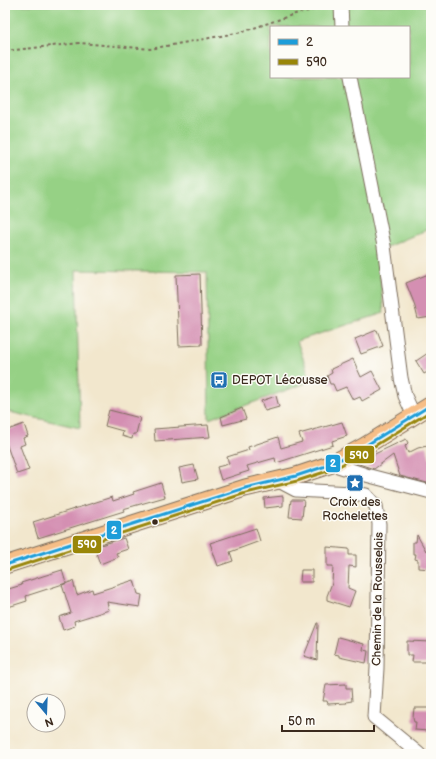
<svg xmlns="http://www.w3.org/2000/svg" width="436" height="759" viewBox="0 0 436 759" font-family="'Balsamiq Sans',sans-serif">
	<rect width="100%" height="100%" fill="#fdfcf7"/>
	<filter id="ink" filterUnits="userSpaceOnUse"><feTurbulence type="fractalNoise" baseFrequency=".025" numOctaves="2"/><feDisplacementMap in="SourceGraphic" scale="8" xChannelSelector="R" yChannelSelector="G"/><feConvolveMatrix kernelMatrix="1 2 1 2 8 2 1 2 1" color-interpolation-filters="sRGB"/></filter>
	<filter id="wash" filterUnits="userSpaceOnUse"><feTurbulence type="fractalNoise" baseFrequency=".012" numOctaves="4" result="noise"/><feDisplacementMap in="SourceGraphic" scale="16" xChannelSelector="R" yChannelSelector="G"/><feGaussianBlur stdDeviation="0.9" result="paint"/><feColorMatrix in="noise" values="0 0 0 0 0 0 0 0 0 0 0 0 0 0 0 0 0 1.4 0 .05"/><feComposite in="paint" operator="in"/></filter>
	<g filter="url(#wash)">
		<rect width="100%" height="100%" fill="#f2e7cd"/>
		<path fill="#96d185" stroke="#687e52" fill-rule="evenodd" d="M5,5H431V228L377,251L384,313L297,341L311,381L209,419L207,272L76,270L80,428L5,411ZM271,27H409V77H271Z"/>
		<g id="blocks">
			<g fill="#d48fb2">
				<path d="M431,273V317L418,319L414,303L406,283Z"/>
				<path d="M200,274L202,345L179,346L176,275Z"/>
				<path d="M377,330L383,346L361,354L355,339Z"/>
				<path d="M431,351V370L424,374L416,361Z"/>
				<path d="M353,359L361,377L372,371L382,390L362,401L360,397L353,400L346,387L336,391L333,384H330L327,376L332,373L331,369Z"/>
				<path d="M276,396L279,407L265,411L261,401Z"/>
				<path d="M242,408L246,419L223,425L221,417Z"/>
				<path d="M109,410L140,418L136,434H133L132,439L122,436L123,431L105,426Z"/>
				<path d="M342,422L347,436L332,441L333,445L276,463L275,458L247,466L249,471L221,480L217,467L229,464L227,457L249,450L248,447L278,437L281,448L302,442L299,434Z"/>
				<path d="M24,424L28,436L23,438L25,444L20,446L29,470L17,474L5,440V431Z"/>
				<path d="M208,425L210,437L155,441L154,429Z"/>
				<path d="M406,439L408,443L405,446L408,453L418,448L427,446L431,464V484L400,476L393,455L374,469L356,463Z"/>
				<path d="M194,465L198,479L182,482L179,468Z"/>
				<path d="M161,483L165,497L123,509L124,511L38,538L33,522L112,497L113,501L134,494L133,492Z"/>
				<path d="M283,496V506L265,508L264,498Z"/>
				<path d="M291,500H304L302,518L289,517Z"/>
				<path d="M256,528L260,541L230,552L233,561L218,566L210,543Z"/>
				<path d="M417,535L426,551L431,544V569L418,568V560L415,559L416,554H413V542H416Z"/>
				<path d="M124,538L128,549L116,553L118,557L100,564L94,547Z"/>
				<path d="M327,547L349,549V555H356V567L349,566L348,588L355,591L349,607L327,600V596L332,583L333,566H327Z"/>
				<path d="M62,570L66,583L26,596L27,601L5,608V590L22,585L21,583Z"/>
				<path d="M301,570H312V582H300Z"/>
				<path d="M134,580L138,594L142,595L140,607L107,602L109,610L74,621L75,626L63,630L59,617L71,613L62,585L73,581L77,595L92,589L93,593Z"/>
				<path d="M317,623H318L317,660L304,656Z"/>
				<path d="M338,637L364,644L363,650L368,651L366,663L339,657V655L334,654Z"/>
				<path d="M407,641L431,642V662H412L413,655H407Z"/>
				<path d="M346,684V688H351L352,701L346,702L347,703L328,704L327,701H323L326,685Z"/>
				<path d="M414,708H430V722H428V731L415,730L416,722H414L413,718Z"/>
			</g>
		</g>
	</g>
	<g filter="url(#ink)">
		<use href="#blocks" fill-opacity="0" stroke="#7b6c5b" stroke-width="1"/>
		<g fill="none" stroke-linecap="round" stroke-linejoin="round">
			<defs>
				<g id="minor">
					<path d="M341,5L342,27"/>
					<path d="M350,77L384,246L401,378L405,396L414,416"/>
					<path d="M332,464L366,475L431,492"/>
					<path d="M277,480L296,490L352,493L366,495L376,506L379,524L377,668L374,717L419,754"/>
				</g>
				<path id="major" d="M5,565L245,488L296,476L332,464L365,446L431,405"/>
			</defs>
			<use href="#minor" stroke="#7b6c5b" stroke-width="15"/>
			<use href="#major" stroke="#7b6c5b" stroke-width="19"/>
			<path stroke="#7b6c5b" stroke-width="2" stroke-dasharray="3 3" stroke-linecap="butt" d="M5,51L80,43L150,49L242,32L298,13L329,7"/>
			<use href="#minor" stroke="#fff" stroke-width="13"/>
			<use href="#major" stroke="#f6be87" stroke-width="17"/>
			<defs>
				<path id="bus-1" d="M5,565L245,488L296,476L332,464L365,446L431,405"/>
				<path id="bus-2" d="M7,570L246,493L297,481L334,469L368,450L431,411"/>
			</defs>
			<use href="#bus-1" stroke="#fdfcf7" stroke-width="6"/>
			<use href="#bus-2" stroke="#fdfcf7" stroke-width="6"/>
			<use href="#bus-1" stroke="#1d9dd9" stroke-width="3"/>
			<use href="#bus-2" stroke="#998608" stroke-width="3"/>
		</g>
	</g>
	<defs>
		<symbol id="bus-square" viewBox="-11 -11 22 22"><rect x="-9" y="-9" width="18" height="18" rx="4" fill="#1f6fb2" stroke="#fdfcf7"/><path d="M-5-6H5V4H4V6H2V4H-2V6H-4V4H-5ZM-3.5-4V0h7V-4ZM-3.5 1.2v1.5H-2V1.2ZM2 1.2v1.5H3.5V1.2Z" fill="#fff"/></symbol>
		<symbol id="sight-square" viewBox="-11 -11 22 22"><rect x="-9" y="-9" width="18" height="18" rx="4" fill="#1f6fb2" stroke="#fdfcf7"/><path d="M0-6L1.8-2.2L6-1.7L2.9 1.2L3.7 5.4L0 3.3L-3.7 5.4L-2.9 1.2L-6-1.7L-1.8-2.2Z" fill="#fff"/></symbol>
	</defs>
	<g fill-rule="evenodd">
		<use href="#bus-square" x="209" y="370" width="20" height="20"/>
		<use href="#sight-square" x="345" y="473" width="20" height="20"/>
	</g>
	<circle fill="#3b2a1e" stroke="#fdfcf7" stroke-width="1.5" cx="155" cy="522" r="3.5"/>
	<g text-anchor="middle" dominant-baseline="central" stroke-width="3" stroke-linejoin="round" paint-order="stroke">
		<g font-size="12" fill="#3b2a1e" stroke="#fdfcf7" text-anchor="start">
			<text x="232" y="380">DEPOT Lécousse</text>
			<text x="355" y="502" text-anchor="middle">Croix des<tspan x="355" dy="14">Rochelettes</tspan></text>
		</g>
		<g font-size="12" fill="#3b2a1e" stroke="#fdfcf7">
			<text transform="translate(378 599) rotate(-89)">Chemin de la Rousselais</text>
		</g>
	</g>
	<g stroke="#fdfcf7" stroke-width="1.5">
		<rect x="344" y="445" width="31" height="19" rx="4" fill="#998608"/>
		<rect x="325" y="454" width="16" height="19" rx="4" fill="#1d9dd9"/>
		<rect x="106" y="520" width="16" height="20" rx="4" fill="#1d9dd9"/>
		<rect x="72" y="535" width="30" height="19" rx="4" fill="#998608"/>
	</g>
	<g font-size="11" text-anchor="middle" font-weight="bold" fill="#fff">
		<text x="359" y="459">590</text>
		<text x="333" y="467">2</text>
		<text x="114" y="534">2</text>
		<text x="87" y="548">590</text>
	</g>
	<rect width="436" height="759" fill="none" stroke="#fdfcf7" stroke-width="20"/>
	<rect x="270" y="26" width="140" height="52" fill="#fdfcf7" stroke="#afa8a0"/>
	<rect x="278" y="39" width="20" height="6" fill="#1d9dd9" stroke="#afa8a0"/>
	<text x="306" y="46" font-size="12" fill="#3b2a1e">2</text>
	<rect x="278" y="59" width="20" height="6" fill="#998608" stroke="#afa8a0"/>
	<text x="306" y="66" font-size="12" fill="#3b2a1e">590</text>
	<g transform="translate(46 713) rotate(161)"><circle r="19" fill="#fdfcf7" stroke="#afa8a0"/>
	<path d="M0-3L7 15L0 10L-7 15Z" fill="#1f6fb2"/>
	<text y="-6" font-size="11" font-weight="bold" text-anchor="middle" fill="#3b2a1e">N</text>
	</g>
	<path d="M282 725v6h92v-6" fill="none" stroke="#3b2a1e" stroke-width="2"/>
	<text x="288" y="725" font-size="12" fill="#3b2a1e" stroke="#fdfcf7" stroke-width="3" paint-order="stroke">50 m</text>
</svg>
